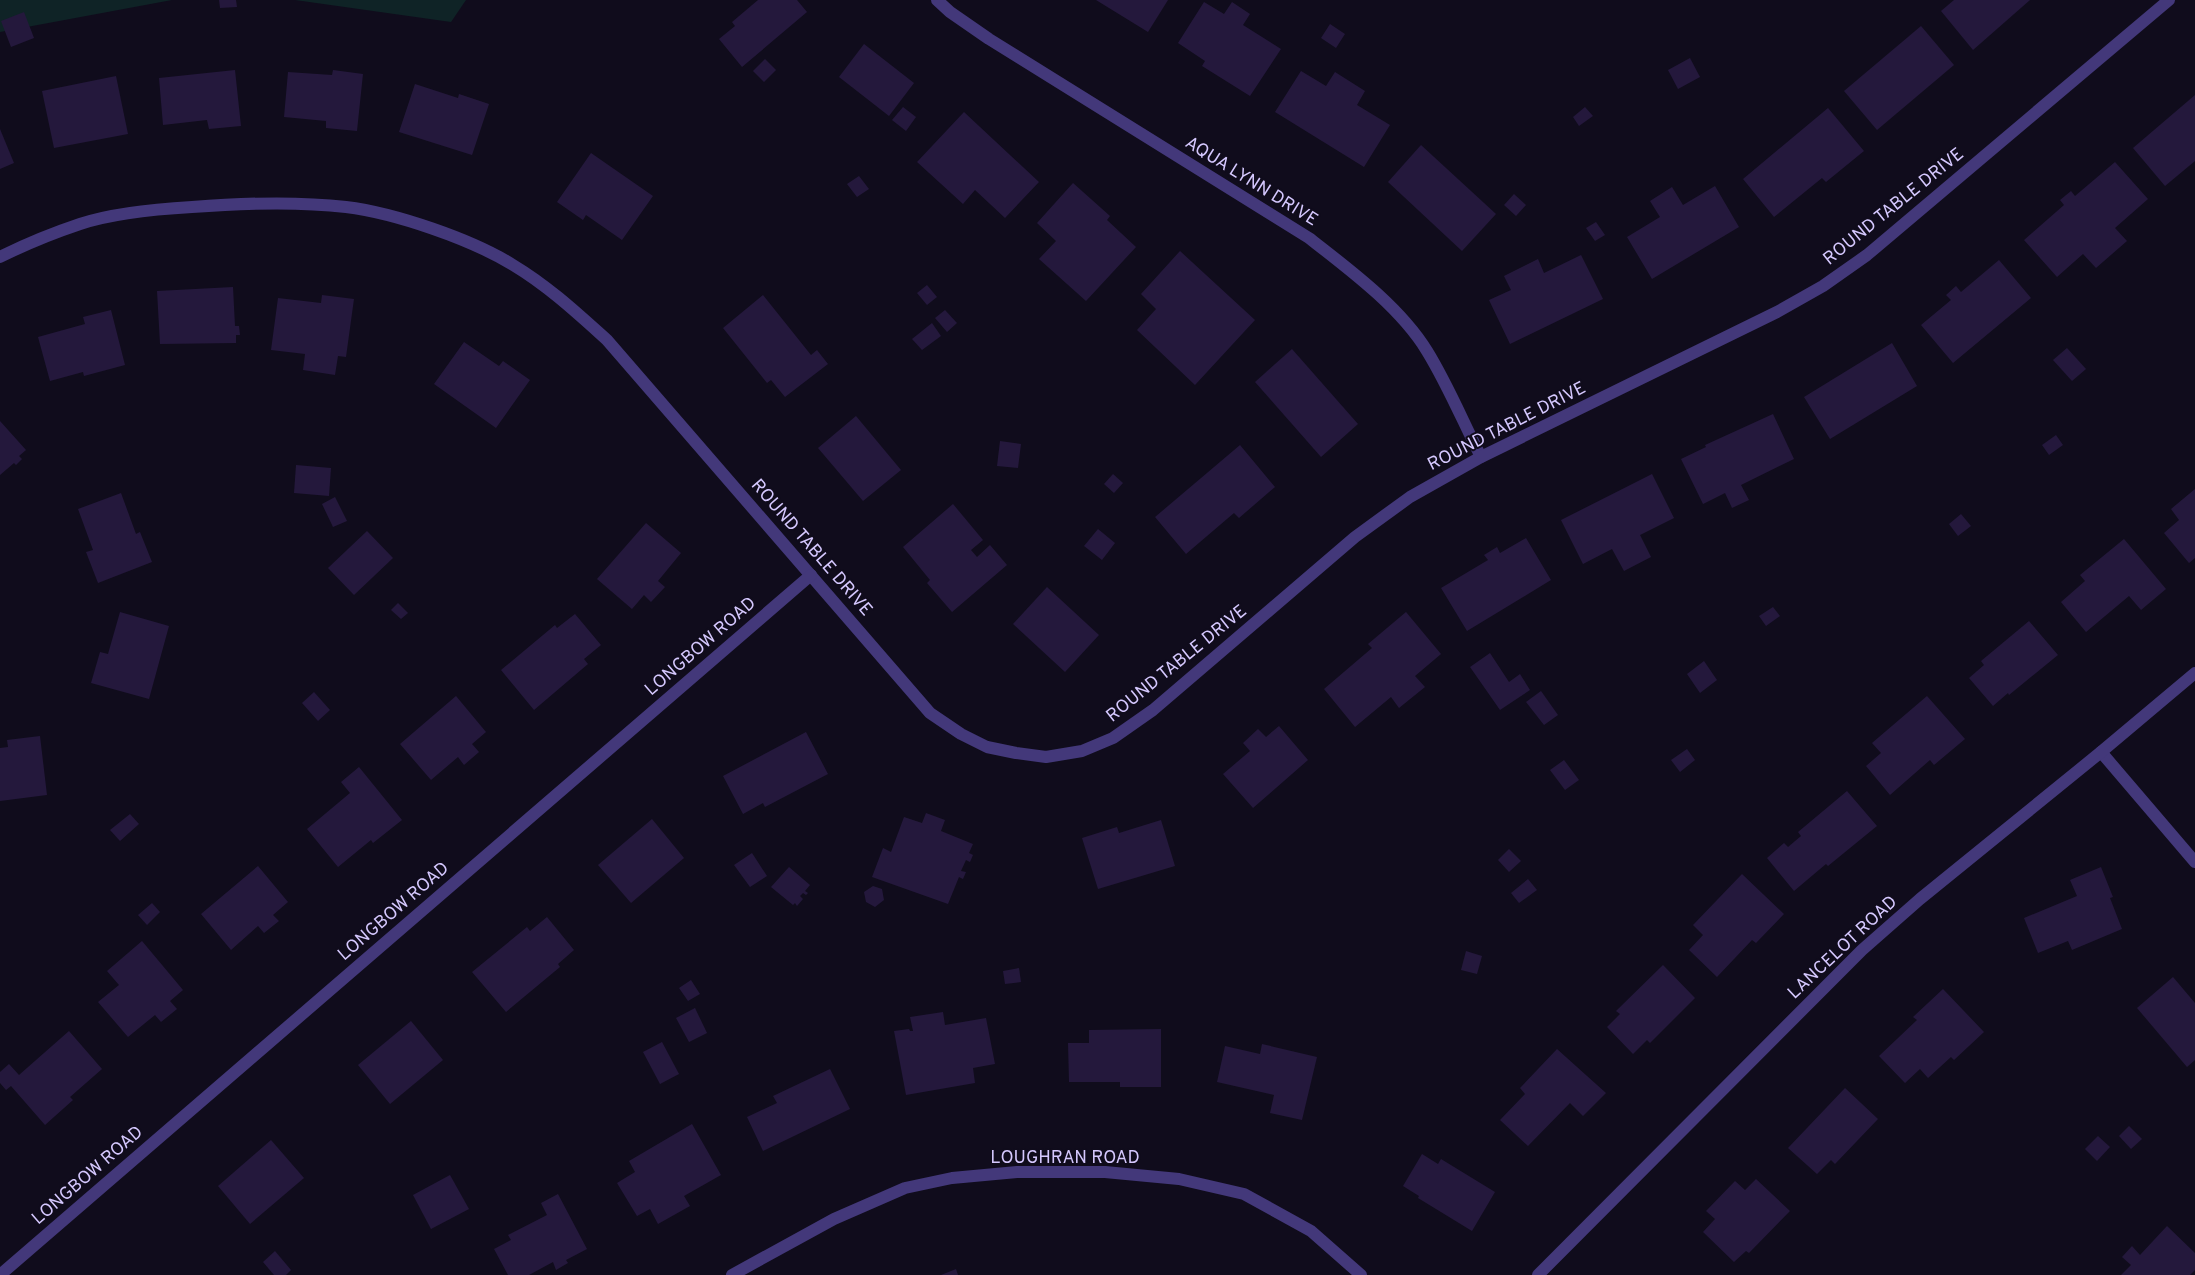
<svg xmlns="http://www.w3.org/2000/svg" width="2195" height="1275" viewBox="0 0 2195 1275" font-family="Overpass,sans-serif">
	<rect width="100%" height="100%" fill="#100c1c"/>
	<g fill="#0f2326">
		<path d="M0,0H172L0,32Z"/>
		<path d="M295,0H466L451,22Z"/>
	</g>
	<g fill="#24183c">
		<path d="M219,0H236L237,7L220,8Z"/>
		<path d="M758,0H797L807,12L742,67L719,39L735,26L732,22Z"/>
		<path d="M1096,0H1168L1148,32Z"/>
		<path d="M1954,0H2030L1973,50L1941,11Z"/>
		<path d="M1204,2L1224,14L1232,2L1250,14L1243,25L1281,49L1250,96L1202,66L1205,61L1178,43Z"/>
		<path d="M24,12L34,38L11,47L1,21Z"/>
		<path d="M1330,24L1345,34L1336,48L1321,38Z"/>
		<path d="M1921,26L1954,65L1877,130L1844,91Z"/>
		<path d="M864,44L914,83L889,116L839,77Z"/>
		<path d="M1690,58L1700,77L1678,89L1668,70Z"/>
		<path d="M765,59L776,70L764,82L753,71Z"/>
		<path d="M235,70L241,126L209,129L207,120L163,125L159,78Z"/>
		<path d="M333,70L363,74L357,131L326,128V121L284,117L288,72L332,75Z"/>
		<path d="M1301,71L1326,86L1335,72L1365,91L1357,105L1390,125L1364,167L1275,112Z"/>
		<path d="M116,76L128,134L54,148L42,91Z"/>
		<path d="M415,84L458,98L459,94L489,104L472,155L399,132Z"/>
		<path d="M2195,95V161L2165,186L2133,148Z"/>
		<path d="M903,107L916,117L906,131L892,120Z"/>
		<path d="M1585,107L1593,116L1579,126L1573,117Z"/>
		<path d="M1828,108L1864,151L1826,182L1822,178L1774,217L1743,179Z"/>
		<path d="M964,112L1039,182L1005,218L975,190L963,204L917,162Z"/>
		<path d="M0,129L14,163L0,169Z"/>
		<path d="M1421,145L1496,214L1462,251L1388,182Z"/>
		<path d="M591,153L653,196L622,240L586,215L583,220L557,202Z"/>
		<path d="M2115,162L2148,199L2115,228L2127,241L2096,268L2083,254L2057,277L2024,240L2064,205L2060,200L2071,191L2075,196Z"/>
		<path d="M859,176L869,189L857,197L847,184Z"/>
		<path d="M1073,183L1110,216L1107,220L1136,247L1086,301L1039,259L1056,241L1037,223Z"/>
		<path d="M1715,186L1739,227L1652,279L1627,237L1660,217L1650,201L1672,187L1683,205Z"/>
		<path d="M1514,194L1526,205L1516,216L1504,205Z"/>
		<path d="M1596,222L1605,235L1595,241L1586,228Z"/>
		<path d="M1180,251L1255,320L1195,385L1137,330L1156,309L1141,294Z"/>
		<path d="M1581,255L1603,299L1510,344L1489,300L1511,290L1504,276L1538,259L1544,273Z"/>
		<path d="M1999,260L2031,298L1953,363L1921,325L1951,300L1946,295L1956,286L1961,292Z"/>
		<path d="M927,285L937,297L927,305L917,293Z"/>
		<path d="M233,287L235,326H239L240,335H236V343L160,344L157,291Z"/>
		<path d="M322,295L354,299L346,357L338,356L335,375L303,370L305,354L271,350L278,298L321,303Z"/>
		<path d="M763,295L811,355L817,350L828,364L785,397L771,380L767,383L723,328Z"/>
		<path d="M111,310L125,365L84,376L83,372L50,381L38,337L85,324L83,317Z"/>
		<path d="M945,310L957,323L947,332L935,318Z"/>
		<path d="M932,323L941,336L922,350L912,339Z"/>
		<path d="M464,342L499,366L503,361L530,380L496,428L434,384Z"/>
		<path d="M1892,343L1917,386L1830,439L1804,397Z"/>
		<path d="M2067,348L2086,369L2072,381L2053,360Z"/>
		<path d="M1292,349L1358,424L1321,457L1255,382Z"/>
		<path d="M1773,414L1794,459L1741,485L1749,500L1732,508L1725,493L1703,504L1681,459L1706,447L1705,445Z"/>
		<path d="M856,416L901,470L863,501L818,448Z"/>
		<path d="M0,421L26,450L19,456L22,459L16,465L14,463L0,475Z"/>
		<path d="M2056,435L2063,445L2049,455L2042,445Z"/>
		<path d="M1000,441L1021,444L1018,468L997,466Z"/>
		<path d="M1240,445L1275,487L1239,518L1234,513L1186,554L1155,517Z"/>
		<path d="M296,465L331,468L329,496L294,493Z"/>
		<path d="M1113,474L1123,483L1114,493L1104,484Z"/>
		<path d="M1652,474L1674,518L1640,535L1651,557L1624,571L1612,549L1583,564L1561,520Z"/>
		<path d="M2195,489V558L2189,563L2164,533L2179,520L2171,509Z"/>
		<path d="M121,493L136,534L140,532L152,562L98,583L86,552L93,550L78,509Z"/>
		<path d="M335,497L347,521L333,527L322,504Z"/>
		<path d="M953,504L983,540L971,550L977,557L990,545L1007,565L952,612L927,583L930,580L903,547Z"/>
		<path d="M1961,514L1971,526L1958,536L1949,524Z"/>
		<path d="M646,523L681,553L658,581L665,587L651,602L644,595L632,609L597,579Z"/>
		<path d="M1098,529L1115,543L1102,560L1084,546Z"/>
		<path d="M367,531L393,558L354,595L328,568Z"/>
		<path d="M1526,538L1551,580L1467,631L1441,588L1488,560L1484,555L1497,547L1500,553Z"/>
		<path d="M2124,539L2166,589L2141,610L2129,596L2086,632L2061,602L2085,581L2080,575Z"/>
		<path d="M1047,587L1099,635L1065,672L1013,624Z"/>
		<path d="M398,603L408,613L401,619L391,610Z"/>
		<path d="M1773,607L1780,616L1766,626L1759,616Z"/>
		<path d="M120,612L169,626L149,699L91,683L100,652L108,654Z"/>
		<path d="M1406,612L1441,654L1415,676L1425,687L1399,708L1391,697L1355,727L1324,689L1372,648L1368,644Z"/>
		<path d="M575,614L601,645L584,659L588,664L534,710L501,670L555,625L557,628Z"/>
		<path d="M2029,621L2058,655L2009,695L2008,693L1993,706L1969,678L1984,665L1981,661Z"/>
		<path d="M1490,653L1509,682L1520,674L1530,690L1500,710L1470,667Z"/>
		<path d="M1704,661L1717,680L1700,693L1687,674Z"/>
		<path d="M1541,691L1558,715L1544,725L1526,702Z"/>
		<path d="M314,692L330,710L318,721L302,703Z"/>
		<path d="M456,696L486,732L472,744L479,752L464,765L458,757L431,780L400,744Z"/>
		<path d="M1927,696L1965,739L1934,765L1930,760L1890,795L1866,766L1881,753L1872,743Z"/>
		<path d="M1279,726L1308,760L1253,808L1223,774L1250,751L1243,743L1258,729L1266,737Z"/>
		<path d="M806,732L828,774L765,807L763,803L743,814L723,776Z"/>
		<path d="M40,736L47,795L0,801V748L8,747L7,740Z"/>
		<path d="M1687,749L1695,760L1680,772L1671,760Z"/>
		<path d="M1564,760L1579,780L1565,790L1550,770Z"/>
		<path d="M359,767L402,820L373,843L371,840L338,867L307,829L350,793L341,782Z"/>
		<path d="M1847,791L1877,826L1828,866L1826,864L1794,891L1767,858L1784,843L1788,847L1801,836L1798,832Z"/>
		<path d="M926,813L945,820L941,831L973,844L969,853L973,855L970,862L966,860L961,871L966,872L963,879L959,877L948,904L872,877L883,848L891,852L904,817L922,823Z"/>
		<path d="M130,814L139,824L120,841L110,830Z"/>
		<path d="M652,819L684,858L631,903L598,865Z"/>
		<path d="M1161,820L1175,866L1098,889L1082,838L1117,827L1119,833Z"/>
		<path d="M1509,849L1521,861L1509,872L1498,860Z"/>
		<path d="M752,853L767,876L750,887L734,865Z"/>
		<path d="M258,866L288,902L273,915L279,921L264,933L258,926L231,950L201,914Z"/>
		<path d="M789,867L810,885L805,891L808,893L806,895L803,893L800,896L803,899L797,906L795,903L793,905L771,887Z"/>
		<path d="M2101,867L2113,897L2110,898L2122,929L2072,950L2068,941L2038,953L2024,918L2077,896L2070,880Z"/>
		<path d="M1742,874L1784,914L1756,943L1752,940L1717,977L1689,950L1703,935L1693,925Z"/>
		<path d="M1528,879L1537,890L1519,903L1511,893Z"/>
		<path d="M873,886L882,889L884,900L875,907L866,902L864,892Z"/>
		<path d="M152,903L160,912L147,925L138,915Z"/>
		<path d="M547,917L574,950L558,964L560,967L506,1012L472,972L527,927L530,931Z"/>
		<path d="M142,941L183,990L170,1001L177,1009L161,1022L155,1015L128,1037L98,1002L119,985L107,971Z"/>
		<path d="M1466,951L1482,956L1477,974L1461,970Z"/>
		<path d="M1663,965L1695,998L1650,1043L1647,1040L1633,1054L1607,1027L1620,1014L1616,1011Z"/>
		<path d="M1019,968L1021,982L1005,984L1003,971Z"/>
		<path d="M2173,977L2195,1003V1060L2187,1067L2137,1008Z"/>
		<path d="M691,980L700,994L688,1001L679,988Z"/>
		<path d="M1943,989L1984,1032L1954,1060L1951,1057L1928,1078L1920,1069L1905,1083L1879,1056L1917,1020L1913,1017Z"/>
		<path d="M695,1008L707,1033L689,1042L676,1018Z"/>
		<path d="M943,1012L945,1025L986,1018L995,1064L973,1068L975,1083L906,1095L894,1031L909,1029L910,1031H913L910,1017Z"/>
		<path d="M411,1021L443,1060L390,1104L358,1065Z"/>
		<path d="M1161,1029V1087H1120V1082H1069L1068,1043H1089V1030Z"/>
		<path d="M69,1031L102,1069L70,1097L73,1100L45,1125L11,1086L6,1090L0,1083V1072L9,1064L19,1075Z"/>
		<path d="M662,1042L679,1074L660,1084L643,1052Z"/>
		<path d="M1262,1044L1317,1057L1302,1120L1270,1113L1274,1095L1217,1082L1225,1046L1260,1054Z"/>
		<path d="M1557,1049L1606,1093L1583,1116L1570,1103L1528,1146L1500,1120L1525,1094L1520,1088Z"/>
		<path d="M830,1069L850,1109L763,1151L747,1117L777,1103L773,1096Z"/>
		<path d="M1845,1088L1878,1119L1835,1164L1831,1160L1817,1174L1788,1148Z"/>
		<path d="M692,1124L721,1175L684,1196L690,1206L658,1224L650,1209L637,1216L617,1183L635,1172L629,1161Z"/>
		<path d="M2129,1126L2142,1139L2131,1149L2119,1136Z"/>
		<path d="M2098,1136L2110,1147L2097,1161L2085,1149Z"/>
		<path d="M271,1140L304,1178L250,1224L218,1186Z"/>
		<path d="M1422,1154L1438,1164L1441,1159L1495,1192L1472,1231L1418,1198L1419,1196L1403,1186Z"/>
		<path d="M450,1175L469,1209L431,1229L413,1195Z"/>
		<path d="M1756,1179L1790,1211L1749,1253L1746,1251L1734,1262L1703,1232L1715,1219L1706,1211L1735,1181L1745,1190Z"/>
		<path d="M558,1194L587,1249L566,1260L568,1263L556,1270L553,1262L529,1275H508L494,1249L511,1240L508,1235L547,1215L541,1203Z"/>
		<path d="M2167,1226L2195,1253V1270L2190,1275H2121L2131,1265L2122,1257L2132,1246L2140,1255Z"/>
		<path d="M275,1251L291,1270L286,1275H274L263,1262Z"/>
		<path d="M956,1269L958,1275H941Z"/>
	</g>
	<g fill="none" stroke-linecap="round" stroke-linejoin="round">
		<g stroke="#43387a" stroke-width="12">
			<path d="M937,0L950,12L989,39L1309,238C1350,270 1400,307 1427,351C1448,385 1463,422 1481,457"/>
			<path d="M0,257C26,244 53,233 80,224C113,213 157,209 192,207C243,203 295,201 346,207C395,213 471,239 513,265C548,286 577,313 607,340L930,713L961,734L987,747L1016,753L1046,757L1082,751L1113,738L1153,710L1355,537L1410,497L1481,457L1777,312L1823,286L1867,255L2169,0"/>
			<path d="M2101,752L2195,862"/>
			<path d="M0,1275L811,575"/>
			<path d="M732,1275L834,1219L905,1188L952,1178L1017,1172H1105L1179,1179L1244,1194L1311,1231L1361,1275"/>
			<path d="M1538,1275L1862,950L1920,899L2101,752L2195,673"/>
		</g>
	</g>
	<g text-anchor="middle" dominant-baseline="central" stroke-width="4" stroke-linejoin="round" paint-order="stroke">
		<g font-size="18" fill="#d5c8fe" stroke="#100c1c">
			<text transform="translate(1251 182) rotate(32)">AQUA LYNN DRIVE</text>
			<text transform="translate(1894 207) rotate(-39)">ROUND TABLE DRIVE</text>
			<text transform="translate(1507 427) rotate(-27)">ROUND TABLE DRIVE</text>
			<text transform="translate(811 548) rotate(49)">ROUND TABLE DRIVE</text>
			<text transform="translate(701 647) rotate(-41)">LONGBOW ROAD</text>
			<text transform="translate(1177 664) rotate(-39)">ROUND TABLE DRIVE</text>
			<text transform="translate(394 912) rotate(-41)">LONGBOW ROAD</text>
			<text transform="translate(1843 948) rotate(-43)">LANCELOT ROAD</text>
			<text x="1065" y="1158">LOUGHRAN ROAD</text>
			<text transform="translate(88 1176) rotate(-41)">LONGBOW ROAD</text>
		</g>
	</g>
</svg>
